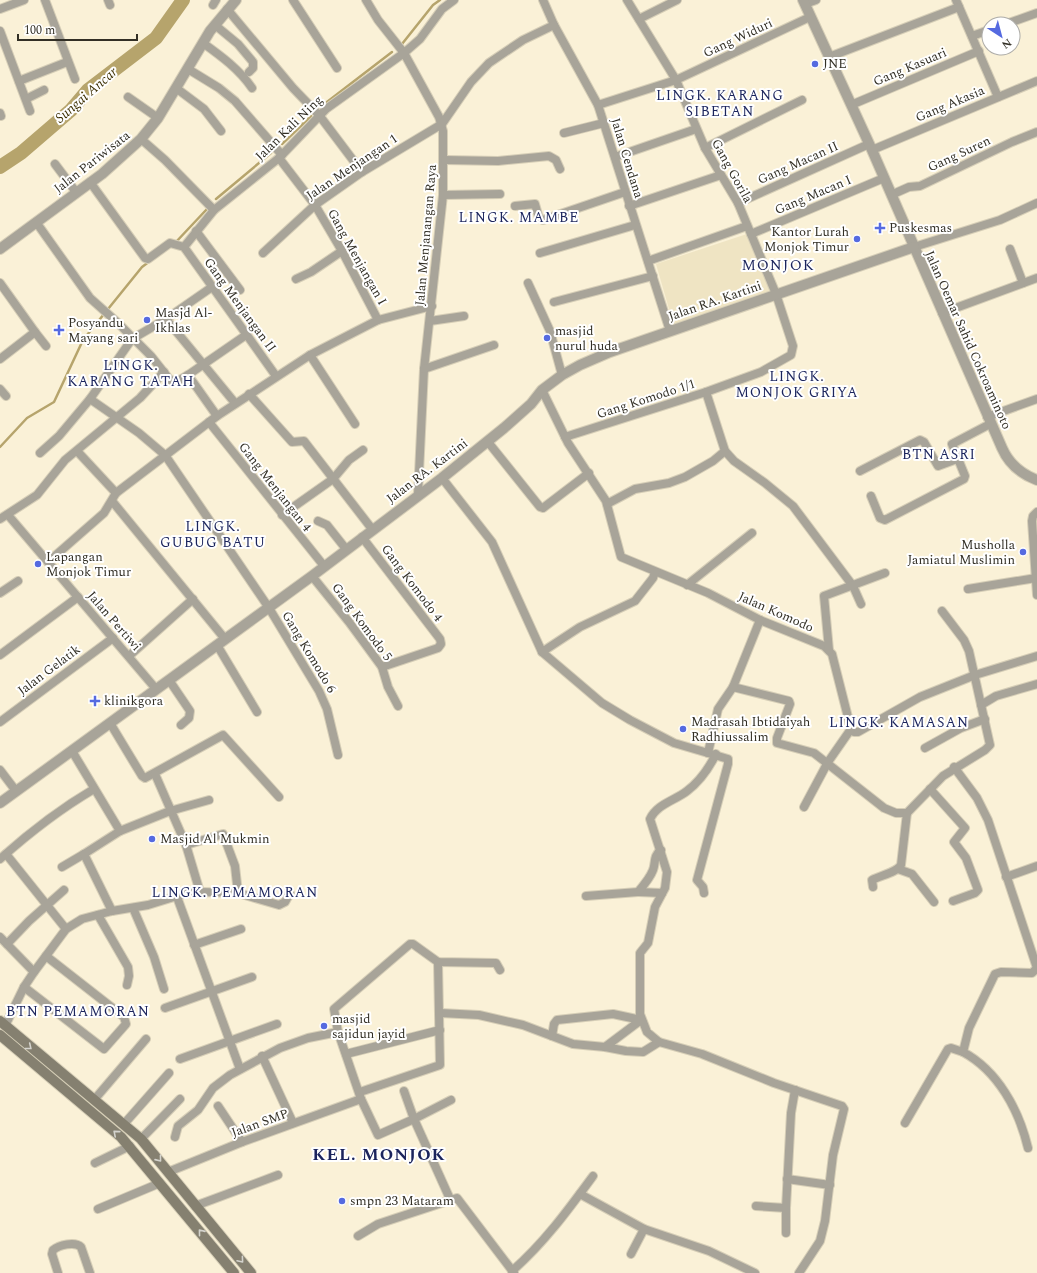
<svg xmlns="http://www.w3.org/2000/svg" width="1037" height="1273" viewBox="0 0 1037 1273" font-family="Spectral,serif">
	<rect width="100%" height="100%" fill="#faf1d7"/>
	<path fill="#efe4c3" d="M750,233L773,290L674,326L656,264Z"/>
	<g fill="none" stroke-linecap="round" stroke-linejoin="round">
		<g stroke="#b6a46c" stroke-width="2.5">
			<path d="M402,44L433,5L440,0"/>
			<path d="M323,105L392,52"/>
			<path d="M282,144L311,116"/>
			<path d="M216,199L271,153"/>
			<path d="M175,243L207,209"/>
			<path d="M0,447L27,418L54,402L83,340L142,267L150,261"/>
		</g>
		<path stroke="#b6a46c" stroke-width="14" d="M0,167L21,153L71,110L88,90L156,38L183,0"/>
		<defs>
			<g id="minor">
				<path d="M45,0L75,79"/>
				<path d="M108,0L110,5"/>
				<path d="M293,0L337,68"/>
				<path d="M366,0L378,20L404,53L439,117L443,131V195L424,369L418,494"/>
				<path d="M543,0L554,25L598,105L670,331"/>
				<path d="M627,0L676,80L705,148L738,203L776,294L793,346L791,355L761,372L706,392"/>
				<path d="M956,0L998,97"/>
				<path d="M805,4L816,0"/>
				<path d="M213,5L216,0"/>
				<path d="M0,9L24,0"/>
				<path d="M227,9L293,88L319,115L362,172"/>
				<path d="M639,19L677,0"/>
				<path d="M1006,24L1037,13"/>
				<path d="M215,25L238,44L253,62V68L249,72"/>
				<path d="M0,31L30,111"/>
				<path d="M972,36L989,30"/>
				<path d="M203,43C221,56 239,69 252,88"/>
				<path d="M829,57L959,7"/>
				<path d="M188,69L219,88L235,101L282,155"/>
				<path d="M19,81L67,62"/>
				<path d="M176,88L204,109L221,131"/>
				<path d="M128,97L158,118"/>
				<path d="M26,99L44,90"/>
				<path d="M598,105L676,80L810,17"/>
				<path d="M851,105L979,51"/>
				<path d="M0,113L1,116"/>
				<path d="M564,133L604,123"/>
				<path d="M141,139L165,160L214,210"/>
				<path d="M705,148L802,100"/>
				<path d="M872,150L1037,81"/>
				<path d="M615,157L696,129"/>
				<path d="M279,158L315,205L342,251L378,320"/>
				<path d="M445,160L498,161L549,156L556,160L560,169"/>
				<path d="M55,164L76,192"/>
				<path d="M90,182L145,258L148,259L170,243L184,247L276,376"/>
				<path d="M443,195L500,194"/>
				<path d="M891,195L909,187L920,186L1012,142L1037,132"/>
				<path d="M738,203L869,144"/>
				<path d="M515,206L535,204L539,218L543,220L625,192"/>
				<path d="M629,206L721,175"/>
				<path d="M36,222L90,298L118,323L151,356L170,380L178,381L188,375L246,335"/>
				<path d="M196,231L240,290"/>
				<path d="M751,234L884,178"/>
				<path d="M184,247L214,210L279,158L326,109L404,53L420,39L442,9L454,0"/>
				<path d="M914,247L1000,220L1037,203"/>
				<path d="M1010,249L1023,283"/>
				<path d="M263,253L315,205L362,172L442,124L471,82L489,63L523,40L554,25"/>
				<path d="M540,253L635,225"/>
				<path d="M648,261L747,226"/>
				<path d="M296,279L311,272L342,251"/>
				<path d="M0,283L35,332L0,359"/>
				<path d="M528,283L550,331L562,375"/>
				<path d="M554,302L653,276"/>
				<path d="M942,313L1037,278"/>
				<path d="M166,319L235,403"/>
				<path d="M430,321L464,316"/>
				<path d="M35,332L46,346"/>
				<path d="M310,355L355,424"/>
				<path d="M424,369L494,345"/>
				<path d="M188,375L217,416"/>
				<path d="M0,389L6,396"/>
				<path d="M542,390L568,443L606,501L621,557L708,593L760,620L824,646L832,654L851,729L854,732H858L920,697L975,675L1037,656"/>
				<path d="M249,394L292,442L304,441L372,529"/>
				<path d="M90,399L139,433L165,455L269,608L319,691L327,709L338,755"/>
				<path d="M987,417L1037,399"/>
				<path d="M209,422L324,566"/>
				<path d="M565,437L706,392L725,451L734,461L765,483L793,506L853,586L861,604"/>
				<path d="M488,442L540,507L543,508L589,473"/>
				<path d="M77,451L116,493"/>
				<path d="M40,453L59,436L90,399L132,339L166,319L212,287"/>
				<path d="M860,471L920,440L924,442L938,466L957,459"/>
				<path d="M442,478L492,542L542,652L602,703L630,720L674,743L708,753"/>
				<path d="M871,496L880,518L885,520L964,479L965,476L952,444L990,424"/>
				<path d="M112,501L225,639"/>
				<path d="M607,504L635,489L669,483L685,477L713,461L725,451"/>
				<path d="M1037,512L1033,516L1032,521L1037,595"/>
				<path d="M8,515L156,689"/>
				<path d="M282,515L333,479L349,460L363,450"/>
				<path d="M0,519L37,495L65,460L140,398L164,372"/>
				<path d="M318,521L327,525L346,549"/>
				<path d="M362,537L440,639L441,644L438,648L382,667"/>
				<path d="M48,562L104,513L116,493L217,416L310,355L378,320L432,306"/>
				<path d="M312,576L349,622L382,667L388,687L398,706"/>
				<path d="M687,585L752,533"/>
				<path d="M968,589L1036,578"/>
				<path d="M0,593L18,581"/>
				<path d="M217,645L257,712"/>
				<path d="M829,650L824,596L885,573"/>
				<path d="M542,652L580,627L635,601L653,578L655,572"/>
				<path d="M0,655L78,597"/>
				<path d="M129,656L193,599"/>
				<path d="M169,680L190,711L189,718L181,725"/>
				<path d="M733,687L789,701L790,704L777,738V743L814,753L884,808L896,813H907L943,776L985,750L990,745L969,651L964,640L942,611"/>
				<path d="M981,705L996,696L1037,684"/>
				<path d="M0,722L113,638"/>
				<path d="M110,723L142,776L145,778L223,735L279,797"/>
				<path d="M925,748L961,728L985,719"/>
				<path d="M72,751L120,831"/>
				<path d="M954,767L977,798L988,820L1037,968L1032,973L1001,972L995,974L969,1028L963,1052C998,1071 1019,1110 1028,1148"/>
				<path d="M0,770L16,791"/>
				<path d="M155,774L186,845L200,892"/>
				<path d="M930,789L965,828L954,842L966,858L978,890L975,893L953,901"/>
				<path d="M804,807L828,762L851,729"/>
				<path d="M186,845L223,834L235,866L238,893"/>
				<path d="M6,854L66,929"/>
				<path d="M0,859C29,833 60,809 94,789"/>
				<path d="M62,867L84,854"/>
				<path d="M898,869L912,874L934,902"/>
				<path d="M1006,877L1037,866"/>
				<path d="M873,887L872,880C881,875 896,873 901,865L907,813"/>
				<path d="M638,892L662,893"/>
				<path d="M704,893L703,887L697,880L728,764V759L708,753L718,709L733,687L760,620"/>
				<path d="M586,896L638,892C644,885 650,878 653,870C656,862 653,856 661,850"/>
				<path d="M177,897L240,1069"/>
				<path d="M133,908L154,957L164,989"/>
				<path d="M112,911L84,854L120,831L170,811L209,800"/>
				<path d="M98,915L128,967L129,976L127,985"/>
				<path d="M0,937L34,972"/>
				<path d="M7,944L29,921L64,890"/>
				<path d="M194,945L241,929"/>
				<path d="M24,987L104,1049L126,1024L124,1017L46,956"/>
				<path d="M165,1008L252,977"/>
				<path d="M440,1013L479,1015L523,1025L573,1044L605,1047L626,1051L643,1052L659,1042L702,1054L774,1083L842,1106L844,1109L833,1155L825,1221L820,1241L799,1273"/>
				<path d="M5,1026L24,987L34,972L66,929L82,919L112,911L148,905L190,892H200L238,893L279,905L285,902L290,893"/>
				<path d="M552,1036L554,1024L557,1020L613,1014L641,1020"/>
				<path d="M659,1042L647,1032L640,1014V953L648,943L655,907L665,888L667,872L650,819C657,804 674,801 687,791C699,782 709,768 716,754"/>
				<path d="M605,1047L641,1020"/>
				<path d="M346,1054L440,1030"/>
				<path d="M262,1056L293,1123"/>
				<path d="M180,1059L277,1024"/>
				<path d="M404,1091L414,1119L451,1100"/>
				<path d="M360,1092L440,1065L438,962"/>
				<path d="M94,1100L146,1039"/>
				<path d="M218,1106L242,1142"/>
				<path d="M905,1123L948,1049L951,1048L963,1052"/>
				<path d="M124,1124L169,1073"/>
				<path d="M175,1137L178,1126L198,1110L213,1088L230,1075L280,1048L308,1038L338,1032"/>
				<path d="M141,1139L180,1099"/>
				<path d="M95,1163L130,1146"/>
				<path d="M168,1172L242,1142L361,1099"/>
				<path d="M787,1179L830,1185"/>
				<path d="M580,1194L644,1229L709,1251L755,1273"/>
				<path d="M450,1199L414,1119L378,1135L361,1099L338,1032L334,1009L410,944H413L438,962L496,963L500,970"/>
				<path d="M195,1206L278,1175"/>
				<path d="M756,1206L786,1208"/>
				<path d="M98,1209L160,1183"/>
				<path d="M786,1233V1208L791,1113L795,1090"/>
				<path d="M358,1236L378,1224L457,1198L514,1273"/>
				<path d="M631,1254L644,1229"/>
				<path d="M512,1271C544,1243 568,1210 593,1176"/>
				<path d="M58,1273L52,1254L53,1250C59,1245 75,1241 81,1247L90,1273"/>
			</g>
			<g id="tertiary">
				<path d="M803,0L872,150L1002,448C1009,464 1021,474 1037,480"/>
				<path d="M0,249L102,174L141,139L158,118L210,31L236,0"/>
				<path d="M0,803L312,576L442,478L504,428L531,404L542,390L562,375L580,365L610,352L914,247"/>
			</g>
			<g id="secondary">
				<path d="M0,1021L141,1139L251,1273"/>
				<path d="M0,1035L121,1137L234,1273"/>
			</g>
		</defs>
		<use href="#minor" stroke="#d6ceb7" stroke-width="10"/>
		<use href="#tertiary" stroke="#d6ceb7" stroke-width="12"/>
		<use href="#secondary" stroke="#d6ceb7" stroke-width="12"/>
		<use href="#minor" stroke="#a8a499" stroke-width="8"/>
		<use href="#tertiary" stroke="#a8a499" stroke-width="10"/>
		<use href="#secondary" stroke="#858070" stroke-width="10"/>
	</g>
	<defs><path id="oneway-chevron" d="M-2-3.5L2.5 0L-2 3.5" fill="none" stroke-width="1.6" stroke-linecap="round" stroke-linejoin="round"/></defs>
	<g stroke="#d4d3cd">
		<use href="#oneway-chevron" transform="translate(29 1047) rotate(39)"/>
		<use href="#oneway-chevron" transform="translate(116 1133) rotate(-139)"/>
		<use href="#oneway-chevron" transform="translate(159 1159) rotate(51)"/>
		<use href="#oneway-chevron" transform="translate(201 1232) rotate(-129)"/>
		<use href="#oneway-chevron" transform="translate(241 1260) rotate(50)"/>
	</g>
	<g fill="#556ae0" stroke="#fff" stroke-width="1.5">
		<circle cx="815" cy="64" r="4"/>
		<path d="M878 222h4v4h4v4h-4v4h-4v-4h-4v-4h4z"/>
		<circle cx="857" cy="239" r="4"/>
		<circle cx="147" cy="320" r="4"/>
		<path d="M57 324h4v4h4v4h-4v4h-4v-4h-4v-4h4z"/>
		<circle cx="547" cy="338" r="4"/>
		<circle cx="1023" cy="552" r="4"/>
		<circle cx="38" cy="564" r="4"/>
		<path d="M93 695h4v4h4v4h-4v4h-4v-4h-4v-4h4z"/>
		<circle cx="683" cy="729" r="4"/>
		<circle cx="152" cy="839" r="4"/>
		<circle cx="324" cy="1026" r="4"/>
		<circle cx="342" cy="1201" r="4"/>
	</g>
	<g text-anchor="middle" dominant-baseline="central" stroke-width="4" stroke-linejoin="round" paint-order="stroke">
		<g font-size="13" fill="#322f25" stroke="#fff">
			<text transform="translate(738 38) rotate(-25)">Gang Widuri</text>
			<text transform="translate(910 67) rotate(-23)">Gang Kasuari</text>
			<text transform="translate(950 104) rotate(-23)">Gang Akasia</text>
			<text transform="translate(289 128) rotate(-44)">Jalan Kali Ning</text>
			<text transform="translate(959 154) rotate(-25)">Gang Suren</text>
			<text transform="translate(627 158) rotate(73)">Jalan Cendana</text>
			<text transform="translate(92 162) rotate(-38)">Jalan Pariwisata</text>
			<text transform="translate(798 163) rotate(-24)">Gang Macan II</text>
			<text transform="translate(352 167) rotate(-34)">Jalan Menjangan 1</text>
			<text transform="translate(732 171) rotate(61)">Gang Gorila</text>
			<text transform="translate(813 195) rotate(-23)">Gang Macan I</text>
			<text transform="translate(426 235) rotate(-85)">Jalan Menjanangan Raya</text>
			<text transform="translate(357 257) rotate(61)">Gang Menjangan I</text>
			<text transform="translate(715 301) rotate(-19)">Jalan RA. Kartini</text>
			<text transform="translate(240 305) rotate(54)">Gang Menjangan II</text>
			<text transform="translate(968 340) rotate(66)">Jalan Oemar Sahid Cokroaminoto</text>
			<text transform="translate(646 399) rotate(-18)">Gang Komodo 1/1</text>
			<text transform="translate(427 471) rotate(-37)">Jalan RA. Kartini</text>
			<text transform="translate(275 487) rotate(52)">Gang Menjangan 4</text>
			<text transform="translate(412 583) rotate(53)">Gang Komodo 4</text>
			<text transform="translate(776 612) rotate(24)">Jalan Komodo</text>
			<text transform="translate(114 621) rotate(49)">Jalan Pertiwi</text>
			<text transform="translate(362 622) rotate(54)">Gang Komodo 5</text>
			<text transform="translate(309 652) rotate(59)">Gang Komodo 6</text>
			<text transform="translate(49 670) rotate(-37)">Jalan Gelatik</text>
			<text transform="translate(260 1123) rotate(-20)">Jalan SMP</text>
		</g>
		<g font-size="13" fill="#322f25" stroke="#fff" text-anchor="start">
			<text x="823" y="64">JNE</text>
			<text x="889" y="228">Puskesmas</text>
			<text x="849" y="232" text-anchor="end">Kantor Lurah<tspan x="849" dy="15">Monjok Timur</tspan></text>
			<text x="155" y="313">Masjd Al-<tspan x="155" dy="15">Ikhlas</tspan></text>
			<text x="68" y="323">Posyandu<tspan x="68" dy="15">Mayang sari</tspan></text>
			<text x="555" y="331">masjid<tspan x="555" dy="15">nurul huda</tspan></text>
			<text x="1015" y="545" text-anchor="end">Musholla<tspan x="1015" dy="15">Jamiatul Muslimin</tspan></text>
			<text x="46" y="557">Lapangan<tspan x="46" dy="15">Monjok Timur</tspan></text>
			<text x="104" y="701">klinikgora</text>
			<text x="691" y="722">Madrasah Ibtidaiyah<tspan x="691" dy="15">Radhiussalim</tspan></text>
			<text x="160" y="839">Masjid Al Mukmin</text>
			<text x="332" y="1019">masjid<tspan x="332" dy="15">sajidun jayid</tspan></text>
			<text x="350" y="1201">smpn 23 Mataram</text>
		</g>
		<g font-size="14" font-style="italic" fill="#3b2e00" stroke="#fff">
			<text transform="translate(86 95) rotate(-41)">Sungai Ancar</text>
		</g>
		<g font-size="14" letter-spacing="1" fill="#1b245c" stroke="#fff">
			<text x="720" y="95">LINGK. KARANG<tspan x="720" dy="16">SIBETAN</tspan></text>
			<text x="519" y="217">LINGK. MAMBE</text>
			<text x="131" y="365">LINGK.<tspan x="131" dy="16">KARANG TATAH</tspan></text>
			<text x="797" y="376">LINGK.<tspan x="797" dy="16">MONJOK GRIYA</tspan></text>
			<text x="939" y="454">BTN ASRI</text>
			<text x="213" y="526">LINGK.<tspan x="213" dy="16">GUBUG BATU</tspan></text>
			<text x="899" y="722">LINGK. KAMASAN</text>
			<text x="235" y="892">LINGK. PEMAMORAN</text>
			<text x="78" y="1011">BTN PEMAMORAN</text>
		</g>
		<g font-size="15" letter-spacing="1" fill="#1b245c" stroke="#fff">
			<text x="778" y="265">MONJOK</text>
		</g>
		<g font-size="17" font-weight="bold" letter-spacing="1" fill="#1b245c" stroke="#fff">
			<text x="379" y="1155">KEL. MONJOK</text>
		</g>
	</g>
	<g transform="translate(1001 36) rotate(144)"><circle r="19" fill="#ffffff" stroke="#adaca8"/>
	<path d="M0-3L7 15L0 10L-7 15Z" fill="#556ae0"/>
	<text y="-6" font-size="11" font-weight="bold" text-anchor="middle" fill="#322f25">N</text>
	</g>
	<path d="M18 34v6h119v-6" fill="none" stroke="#322f25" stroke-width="2"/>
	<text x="24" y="34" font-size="12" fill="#322f25" stroke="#ffffff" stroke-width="3" paint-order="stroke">100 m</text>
</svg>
